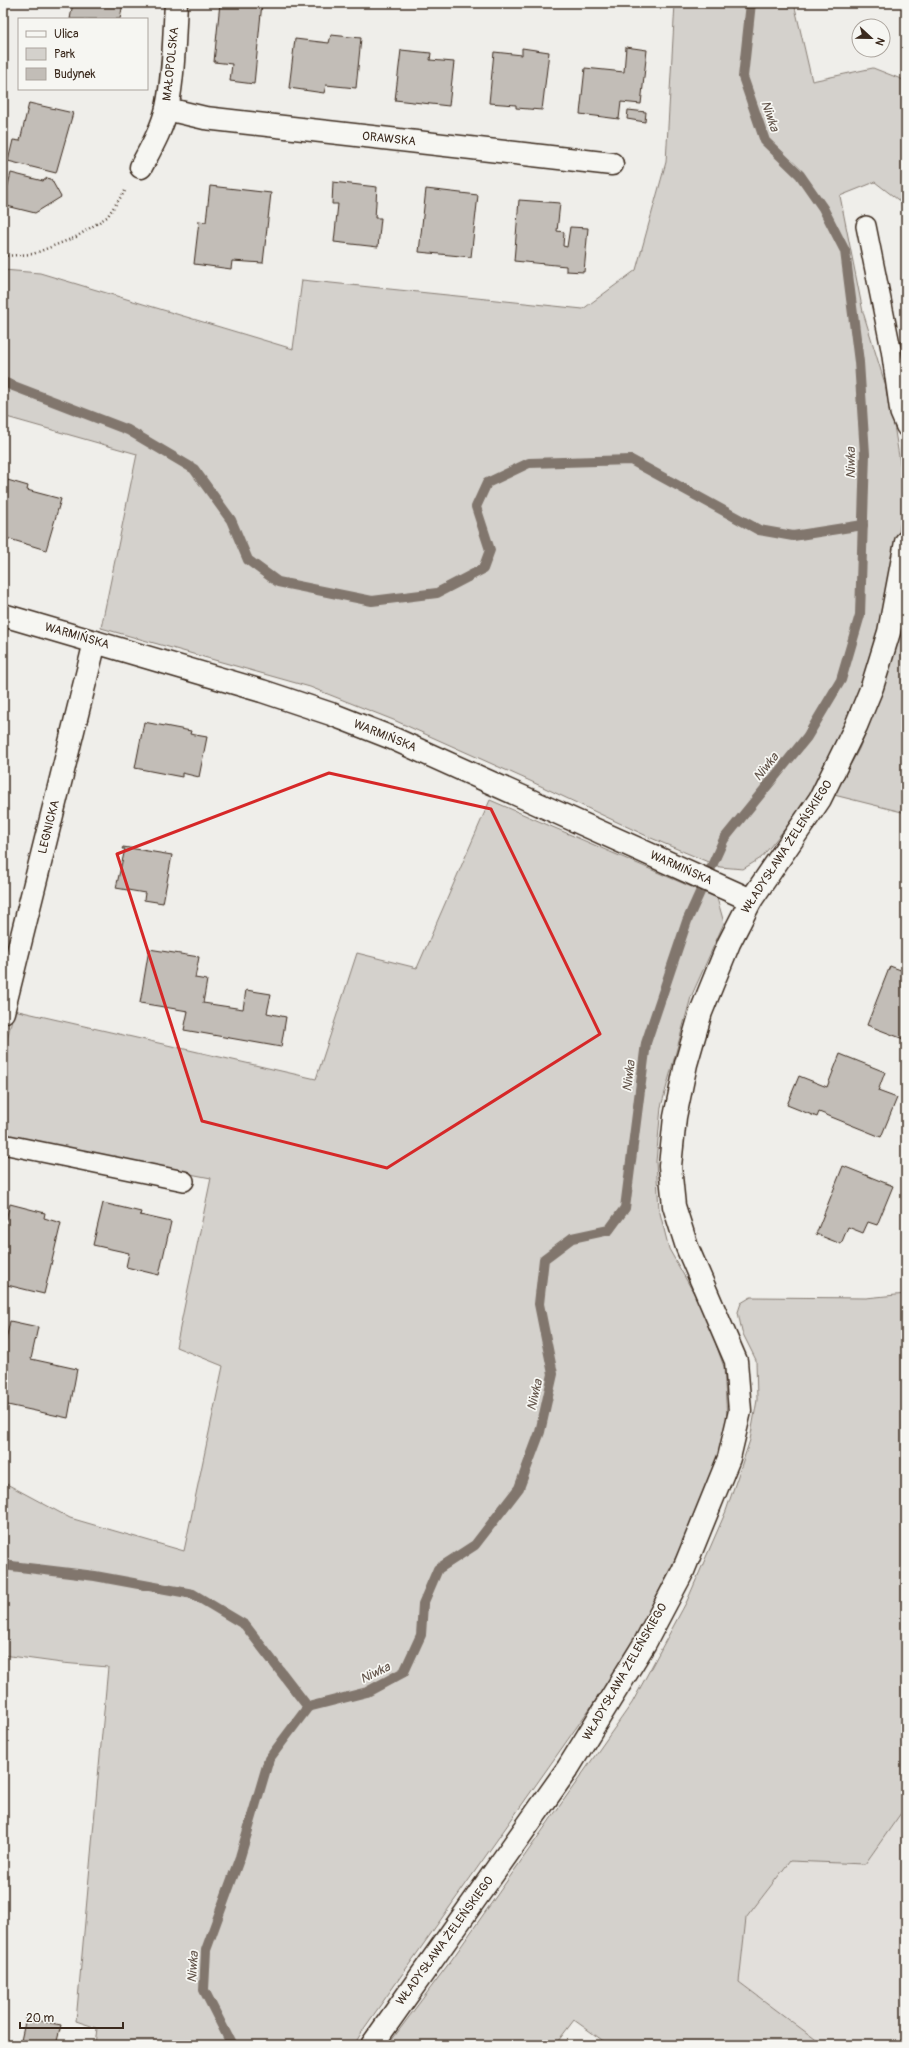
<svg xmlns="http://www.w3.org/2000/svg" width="909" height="2048" viewBox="0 0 909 2048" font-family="Pangolin,sans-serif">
	<rect width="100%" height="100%" fill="#efeeea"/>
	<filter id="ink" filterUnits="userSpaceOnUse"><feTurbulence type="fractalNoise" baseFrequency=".025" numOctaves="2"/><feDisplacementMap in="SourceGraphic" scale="8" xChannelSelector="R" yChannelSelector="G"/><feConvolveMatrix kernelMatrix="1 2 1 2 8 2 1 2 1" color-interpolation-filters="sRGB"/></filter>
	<g filter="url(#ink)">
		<path fill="#e2dfdb" d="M906,1806V2045H823L739,1982L746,1918L790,1861L865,1864Z"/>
		<g fill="#d4d1cc" stroke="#887e75">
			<path d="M675,3H794L812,81L873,68L906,81V206L875,182L840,196L863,312L890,400L905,494L891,582L874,659L855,716L811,797L761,858L743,869L720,867L651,838L528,780L396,721L310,687L101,628L137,454L3,416V270L40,273L293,349L302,280L583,309L636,270L666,162Z"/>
			<path d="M906,597V813L834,795L859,749L877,703Z"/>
			<path d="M490,800L717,898L724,923L691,997L661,1107L656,1162L659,1209L669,1249L705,1313L724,1367L727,1419L717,1463L691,1527L624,1660L365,2027L354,2045H95L97,2028L76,2021L108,1667L62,1663L3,1655V1482L70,1518L184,1551L223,1366L176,1347L211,1178L16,1141L3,1130V1057L14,1010L316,1079L357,953L417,968Z"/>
			<path d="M906,1294V1806L865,1864L790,1861L746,1918L739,1982L823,2045H609L574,2020L555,2045H388L450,1962L632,1703L687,1601L726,1511L750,1440L757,1400L756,1360L742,1332L738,1312L741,1303L751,1297L866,1298Z"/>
		</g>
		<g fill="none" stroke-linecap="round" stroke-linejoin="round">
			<g stroke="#81766d" stroke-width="10">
				<path d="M3,382L128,430L194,469L231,520L248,560L278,582L372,601L437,593L483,569L490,550L476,507L487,483L529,463L631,460L759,530L793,536L863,525"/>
				<path d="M3,1565L95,1576L193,1594L245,1625L308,1707"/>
				<path d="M232,2045L204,1990L206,1950L240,1857L269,1759L308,1707L367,1692L404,1672L421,1635L423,1604L438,1569L475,1545L519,1488L540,1432L553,1374L539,1304L544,1259L572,1238L609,1230L625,1208L646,1043L687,921L724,839L807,737L841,680L860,615L865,454L859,362L845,251L823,208L800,175L765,141L743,77L751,3"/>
			</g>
		</g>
		<g fill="#c2bdb7" stroke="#3b2a1e">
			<path d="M73,3H123L120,19H70Z"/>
			<path d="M220,3H262L254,84L230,81L232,64L214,62Z"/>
			<path d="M331,35L361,38L356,88L326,85L324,93L289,88L295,39L329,43Z"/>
			<path d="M626,47L647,50L641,104L621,102L619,119L580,114L585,68L624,72Z"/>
			<path d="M522,48L549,52L542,110L516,108V105L489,103L494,52L522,55Z"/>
			<path d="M401,50L431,53L430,60L454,62L449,106L395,100Z"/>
			<path d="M29,103L73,113L56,173L8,161L13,140L20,141Z"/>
			<path d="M628,110L646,112L645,122L627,119Z"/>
			<path d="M11,173L43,181L47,178L51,179L61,197L35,213L3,205Z"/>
			<path d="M333,182L377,187L375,218H381L378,247L334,242L338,204H332Z"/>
			<path d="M210,186L271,193L263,263L232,261L231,269L194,264L199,221L206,222Z"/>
			<path d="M426,189L478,195L471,257L419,252Z"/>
			<path d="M519,200L560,203L557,231L564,232L563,246L567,247L570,227L588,228L584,272L566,271V266L514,261Z"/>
			<path d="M4,479L28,486L27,490L61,499L46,550L3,537Z"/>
			<path d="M144,722L191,731L190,734L207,737L199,777L182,773V777L135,768Z"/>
			<path d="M123,847L172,855L163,903L144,900L145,893L116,888L125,849H122Z"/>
			<path d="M149,949L199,957L195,978L207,980L203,1003L243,1009L246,990L271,994L267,1013L286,1017L281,1047L184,1030L188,1011L140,1003Z"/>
			<path d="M890,966L906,972V1040L867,1025Z"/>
			<path d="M840,1054L885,1072L878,1091L897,1098L881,1137L819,1112L817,1117L787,1105L799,1076L827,1087Z"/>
			<path d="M843,1166L893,1186L877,1225L868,1222L863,1233L848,1227L841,1244L816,1234Z"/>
			<path d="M103,1203L141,1212L140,1215L171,1222L159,1275L126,1267L129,1253L93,1245Z"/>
			<path d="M10,1204L45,1213L44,1218L61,1223L44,1294L3,1284V1231Z"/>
			<path d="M10,1321L38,1327L31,1359L77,1369L68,1418L3,1404V1354Z"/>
			<path d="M26,2018L61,2025L56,2045H20Z"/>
		</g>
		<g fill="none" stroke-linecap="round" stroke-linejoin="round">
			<defs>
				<g id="service">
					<path d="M866,226L891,349L900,413L906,427"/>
					<path d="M3,1144L184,1181"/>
				</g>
				<g id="minor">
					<path d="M167,109L205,118L612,164"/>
					<path d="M141,167C151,148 162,129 167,108C174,74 174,38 176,3"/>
					<path d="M3,615L262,691L331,714L392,738L751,900"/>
					<path d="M3,1012L95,642"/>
					<path d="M372,2045L568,1768L645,1643L683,1571L729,1458L740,1411L736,1361L687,1247L674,1206L670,1166L675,1117L686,1064L701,1012L729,943L751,900L820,799L856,726L872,687L889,632L906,542"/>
				</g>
			</defs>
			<use href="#service" stroke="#3b2a1e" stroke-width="22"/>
			<use href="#minor" stroke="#3b2a1e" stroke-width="25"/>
			<path stroke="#3b2a1e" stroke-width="2.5" stroke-dasharray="1 3" stroke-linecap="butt" d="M3,256L33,254L76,237L107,217L125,191"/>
			<use href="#service" stroke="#f6f6f2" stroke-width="19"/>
			<use href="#minor" stroke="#f6f6f2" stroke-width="22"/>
		</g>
	</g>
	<path fill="none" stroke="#d62828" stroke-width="3" stroke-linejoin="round" d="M329,773L491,809L600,1034L387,1168L202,1121L117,854Z"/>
	<g text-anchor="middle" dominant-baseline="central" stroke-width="3.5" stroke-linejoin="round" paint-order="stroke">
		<g font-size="12" fill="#3b2a1e" stroke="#f6f6f2">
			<text transform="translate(171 64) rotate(-84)">MAŁOPOLSKA</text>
			<text transform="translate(389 139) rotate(6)">ORAWSKA</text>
			<text transform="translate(77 636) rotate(16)">WARMIŃSKA</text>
			<text transform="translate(385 736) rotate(22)">WARMIŃSKA</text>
			<text transform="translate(49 827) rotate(-76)">LEGNICKA</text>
			<text transform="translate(787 847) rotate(-57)">WŁADYSŁAWA ŻELEŃSKIEGO</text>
			<text transform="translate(681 868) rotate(24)">WARMIŃSKA</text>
			<text transform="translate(625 1672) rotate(-60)">WŁADYSŁAWA ŻELEŃSKIEGO</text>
			<text transform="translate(445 1941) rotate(-54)">WŁADYSŁAWA ŻELEŃSKIEGO</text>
		</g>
		<g font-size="13" font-style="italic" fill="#64564c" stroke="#f6f6f2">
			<text transform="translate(770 116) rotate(71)">Niwka</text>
			<text transform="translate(851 463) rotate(-90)">Niwka</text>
			<text transform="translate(766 767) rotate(-51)">Niwka</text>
			<text transform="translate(629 1076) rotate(-83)">Niwka</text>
			<text transform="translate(535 1395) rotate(-77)">Niwka</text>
			<text transform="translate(375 1673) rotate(-26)">Niwka</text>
			<text transform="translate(193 1967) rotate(-86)">Niwka</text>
		</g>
	</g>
	<rect width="909" height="2048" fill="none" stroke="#f6f6f2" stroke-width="16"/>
	<rect x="8" y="8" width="893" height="2032" fill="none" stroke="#3b2a1e" stroke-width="1.5" filter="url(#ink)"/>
	<rect x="18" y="18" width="130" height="72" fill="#f6f6f2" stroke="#aba49d"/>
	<rect x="26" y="31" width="20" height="6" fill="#f6f6f2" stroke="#aba49d"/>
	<text x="54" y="38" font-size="12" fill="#3b2a1e">Ulica</text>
	<rect x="26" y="48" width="20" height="12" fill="#d4d1cc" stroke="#aba49d"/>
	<text x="54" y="58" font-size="12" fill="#3b2a1e">Park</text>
	<rect x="26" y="68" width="20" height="12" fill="#c2bdb7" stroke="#aba49d"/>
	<text x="54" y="78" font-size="12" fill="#3b2a1e">Budynek</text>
	<g transform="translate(871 38) rotate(112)"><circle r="19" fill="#f6f6f2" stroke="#aba49d"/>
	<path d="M0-3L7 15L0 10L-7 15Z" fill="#3b2a1e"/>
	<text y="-6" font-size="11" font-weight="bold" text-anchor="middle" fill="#3b2a1e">N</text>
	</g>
	<path d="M20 2022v6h103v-6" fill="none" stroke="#3b2a1e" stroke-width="2"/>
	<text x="26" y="2022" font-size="12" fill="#3b2a1e" stroke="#f6f6f2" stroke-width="3" paint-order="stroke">20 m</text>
</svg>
